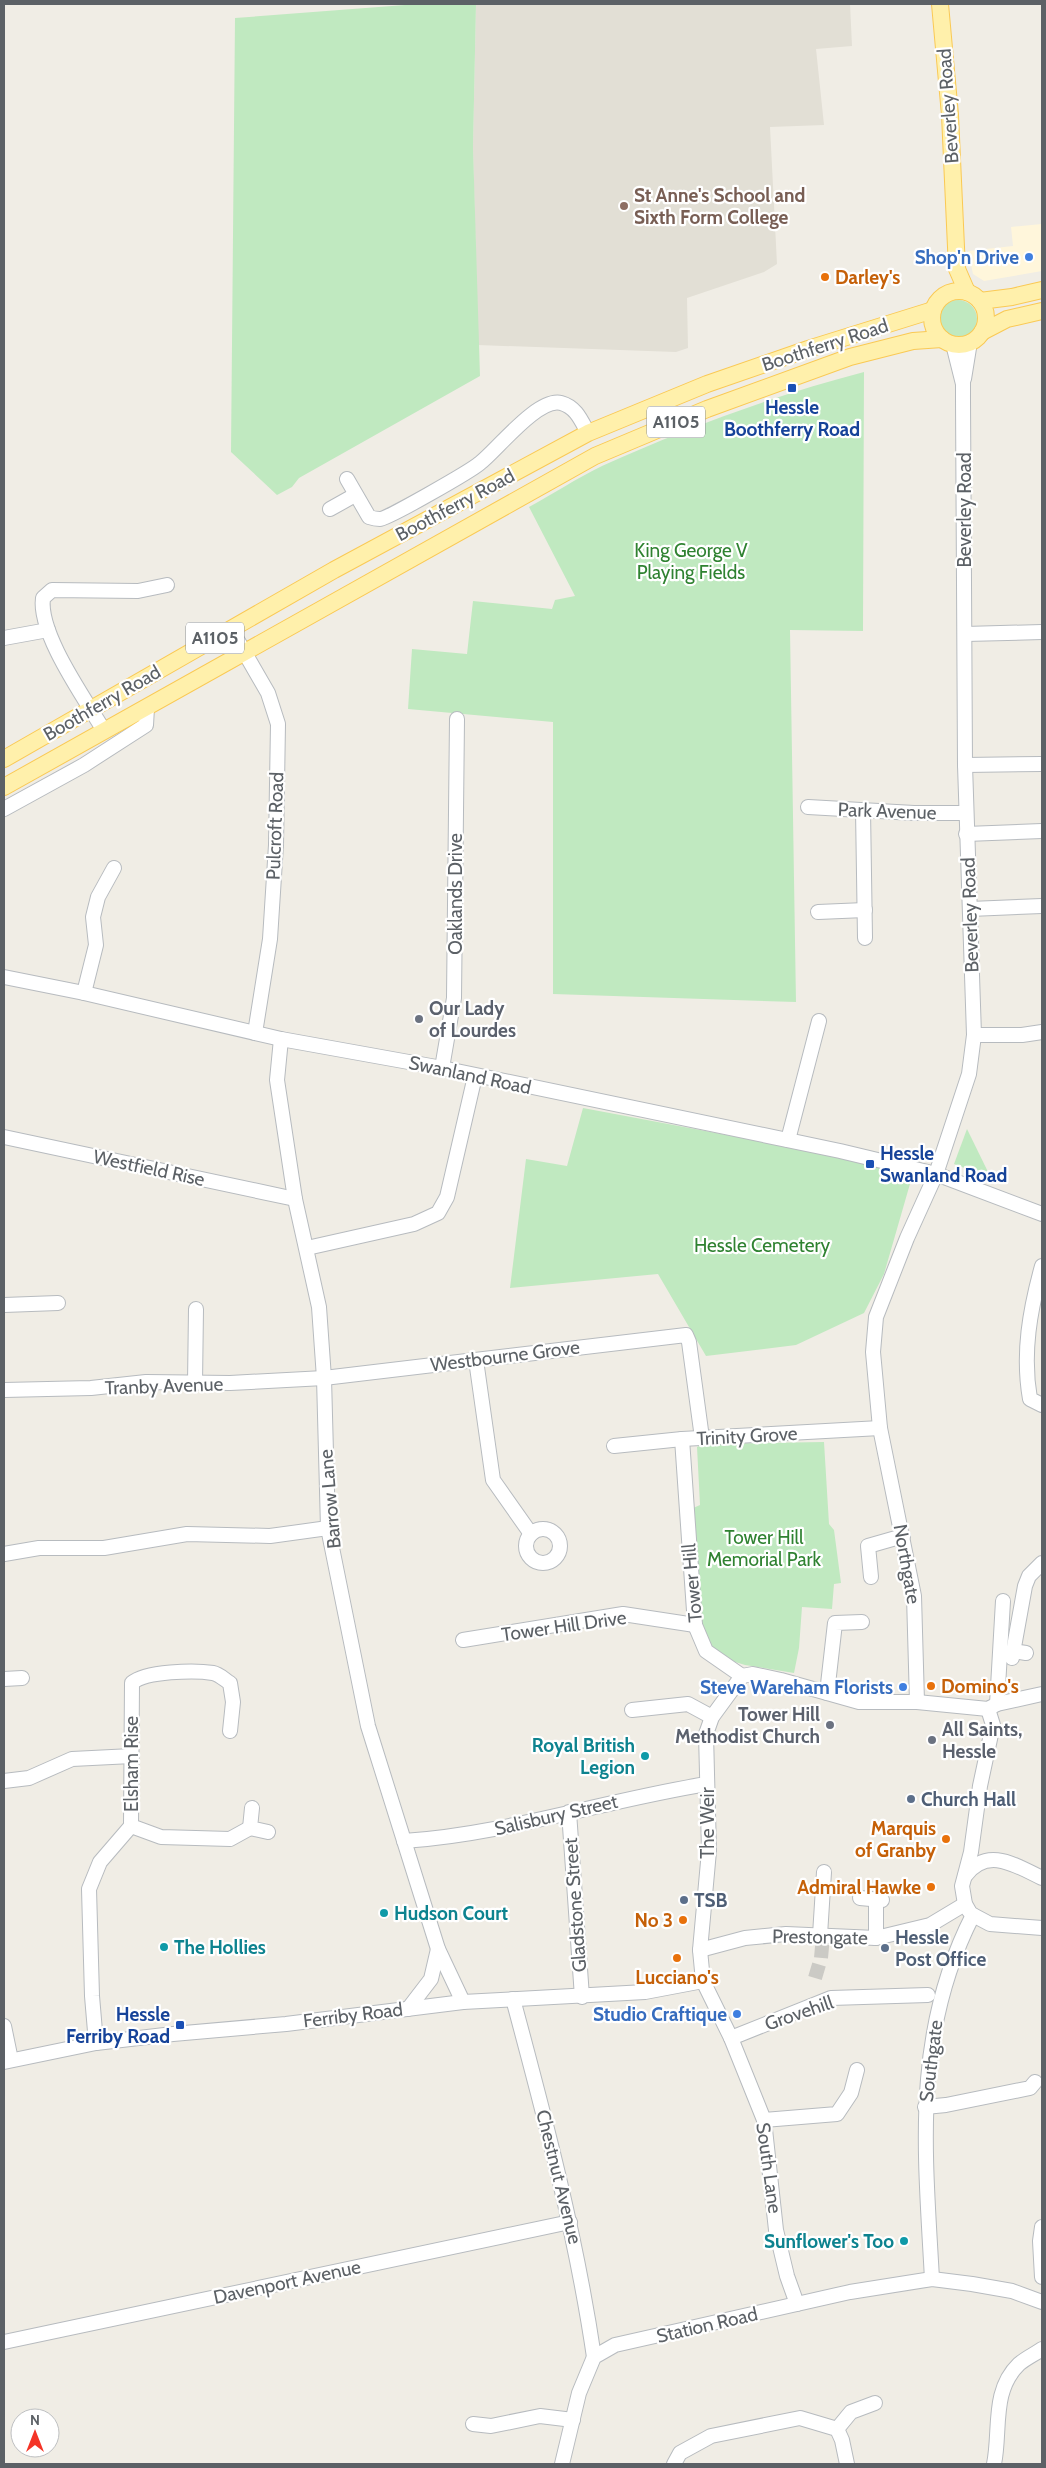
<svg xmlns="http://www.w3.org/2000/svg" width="1046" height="2468" viewBox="0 0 1046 2468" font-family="Cabin,sans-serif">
	<rect width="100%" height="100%" fill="#f0ede5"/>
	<path fill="#fff6db" d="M1042,224V271L984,281L973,274L968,251L1013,246L1011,227Z"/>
	<path fill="#e2dfd5" d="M476,4H850L852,46L816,49L824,125L770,127L777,264L764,272L687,298L688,348L676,352L478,345L473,147Z"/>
	<g fill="#c0e9c0">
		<path d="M418,4H476L473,147L480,376L299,478L292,487L277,495L231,452L235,18Z"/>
		<circle cx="958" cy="319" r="19"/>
		<path d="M864,372L863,631L790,630L796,1002L553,994V722L408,709L412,649L467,654L473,601L552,609L555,600L575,596L529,507C553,494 577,478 602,466C686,428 775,395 864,372Z"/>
		<path d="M583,1108L914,1170L884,1274L864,1313L796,1345L706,1356L658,1274L510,1288L526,1159L567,1166Z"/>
		<path d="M967,1129L991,1178L954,1164Z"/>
		<path d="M824,1442L829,1524L834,1530L841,1583L834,1584L832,1609L802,1607L799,1648L794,1673L745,1665L732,1661L704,1642L696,1600L691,1509L700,1505L697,1447L703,1444Z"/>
	</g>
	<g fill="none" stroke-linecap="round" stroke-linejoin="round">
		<path stroke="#cbcac5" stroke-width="14" stroke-dasharray="14 7" stroke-linecap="butt" d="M815,1978L821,1958L823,1936"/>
		<defs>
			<g id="minor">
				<path d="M964,379L970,342"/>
				<path d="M347,479L369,517C372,518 377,519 380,519C387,519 471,471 480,463C497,450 538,397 561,403C576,407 581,420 588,433"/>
				<path d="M330,509L355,495"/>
				<path d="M231,629L268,693L278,724L276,845L270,939L255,1033"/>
				<path d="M965,634L1042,632"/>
				<path d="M4,638L48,630"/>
				<path d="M104,731C86,700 38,634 43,598L52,590L138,591L167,585"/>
				<path d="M965,765L1042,764"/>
				<path d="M808,807L914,813H966"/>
				<path d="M4,809L84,765L146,725L147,708"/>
				<path d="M863,810L865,938"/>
				<path d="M966,834L1042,831"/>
				<path d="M970,909L1042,906"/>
				<path d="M818,912L865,910"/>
				<path d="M4,977L84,993L281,1039L442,1068L840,1151L936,1174L1042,1214"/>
				<path d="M84,993L96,945L93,917L98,897L114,868"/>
				<path d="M974,1035H1022L1042,1032"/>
				<path d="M281,1039L277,1080L295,1199L319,1307L324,1378L328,1528L368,1726L438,1949L463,2002"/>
				<path d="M442,1068L454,998L457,719"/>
				<path d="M4,1137L295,1199"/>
				<path d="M788,1140L819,1021"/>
				<path d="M307,1248L414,1224L438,1213L447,1197L475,1076"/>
				<path d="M1042,1266C1030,1310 1022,1353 1030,1399L1042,1405"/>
				<path d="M4,1305L58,1303"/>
				<path d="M476,1360L493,1480L531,1534"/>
				<path d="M195,1383L196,1309"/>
				<path d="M4,1390L91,1388L146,1382L230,1383L324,1378L686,1335L689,1342L702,1438"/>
				<path d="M682,1439L695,1625L706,1651L742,1676L753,1674L781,1680L859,1702H917L988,1709L997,1704L1042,1694"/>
				<path d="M614,1446L682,1439L880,1428"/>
				<circle cx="543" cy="1546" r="17"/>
				<path d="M4,1554L39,1548H104L187,1534L270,1536L328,1528"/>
				<path d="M871,1577L868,1546L903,1536"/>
				<path d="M463,1640L623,1614L695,1625"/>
				<path d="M1013,1651L1026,1653"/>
				<path d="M1012,1658L1025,1586L1029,1576L1042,1563"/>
				<path d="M742,1676L712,1717L706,1734L709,1851L700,1950L703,1981L731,2038L764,2120L776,2230L787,2276L797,2304"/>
				<path d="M4,1679L22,1678"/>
				<path d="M827,1693L835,1623L862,1622"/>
				<path d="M917,1702L914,1596L880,1428L873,1352L876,1317L907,1238L936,1174L969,1074L974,1035L965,765L963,399V384L953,344"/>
				<path d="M997,1704L1003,1601"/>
				<path d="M632,1710L688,1704L712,1717"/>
				<path d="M4,1781L29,1778L72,1759L132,1756"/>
				<path d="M252,1808L250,1828L268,1832"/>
				<path d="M569,1812L582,1997"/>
				<path d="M131,1826L161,1837L230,1839L250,1828"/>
				<path d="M404,1841C507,1834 606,1800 707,1784"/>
				<path d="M965,1876C987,1846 1015,1865 1042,1878"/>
				<path d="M860,1898L882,1900"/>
				<path d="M969,1911L965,1904L962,1886L971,1852L980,1786L993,1725L988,1709"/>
				<path d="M973,1915L990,1924L1042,1928"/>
				<path d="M820,1935L824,1872"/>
				<path d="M876,1938V1900"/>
				<path d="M700,1950L745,1938L786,1934L876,1938L930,1925L965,1904"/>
				<path d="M513,1999C545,2118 576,2235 594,2357"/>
				<path d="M408,2009L431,1979L438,1949"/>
				<path d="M4,2026L11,2060"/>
				<path d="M731,2038L831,1998L928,1995"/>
				<path d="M96,2043L92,1996L89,1889L100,1862L131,1826L132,1683C145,1671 195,1670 213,1673C219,1674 225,1680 230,1683L233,1702L230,1731"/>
				<path d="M4,2062L96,2043L173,2034L286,2024L463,2002L645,1992L703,1981"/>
				<path d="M925,2107L946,2105L1030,2088L1035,2082"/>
				<path d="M764,2120L837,2114L851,2093L857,2070"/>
				<path d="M1042,2227L1040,2241L1042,2277"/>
				<path d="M932,2279C925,2151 912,2034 973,1915"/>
				<path d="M4,2342L570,2222"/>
				<path d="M473,2424L491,2426L540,2416L573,2420"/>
				<path d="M837,2429L851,2412L875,2403"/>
				<path d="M562,2464L579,2393L594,2357L615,2345L850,2292L932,2279L972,2284L1012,2291L1042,2302"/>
				<path d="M674,2464L680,2453L711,2436L800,2418L837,2429L842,2440L847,2464"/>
				<path d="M994,2464C1001,2430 991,2391 1019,2364C1026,2358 1035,2354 1042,2349"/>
			</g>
			<g id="major">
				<path d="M940,4L950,115L957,269L967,292"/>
				<circle cx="959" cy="318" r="27"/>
				<path d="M980,301L1012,297L1042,290"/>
				<path d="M982,332L1007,319L1042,311"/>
				<path d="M4,759L334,570L588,433L707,384L808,349L933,310"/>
				<path d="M4,787L595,456L707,409L850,357L913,341L942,339"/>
			</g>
		</defs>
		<use href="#minor" stroke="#b7bbbf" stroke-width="16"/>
		<use href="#major" stroke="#fac954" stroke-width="18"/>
		<use href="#minor" stroke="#fff" stroke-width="14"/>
		<use href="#major" stroke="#fff0ab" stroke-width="16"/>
	</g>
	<circle fill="#8d6e63" stroke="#fff" stroke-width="2" cx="624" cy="206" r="5"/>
	<g fill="#3f7fe0" stroke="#fff" stroke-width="2">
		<circle cx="1029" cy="257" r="5"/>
		<circle cx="903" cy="1687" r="5"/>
		<circle cx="737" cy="2014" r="5"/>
	</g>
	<g fill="#e8710a" stroke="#fff" stroke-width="2">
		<circle cx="825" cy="277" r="5"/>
		<circle cx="931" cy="1686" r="5"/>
		<circle cx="946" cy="1839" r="5"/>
		<circle cx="931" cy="1887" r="5"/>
		<circle cx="683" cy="1920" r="5"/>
		<circle cx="677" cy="1958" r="5"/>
	</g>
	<g fill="#1a4fb4" stroke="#fff" stroke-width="2">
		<rect x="787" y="383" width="10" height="10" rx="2.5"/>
		<rect x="865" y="1159" width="10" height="10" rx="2.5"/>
		<rect x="175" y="2020" width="10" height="10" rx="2.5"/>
	</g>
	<g fill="#6b7280" stroke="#fff" stroke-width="2">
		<circle cx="419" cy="1019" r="5"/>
		<circle cx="830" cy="1725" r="5"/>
		<circle cx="932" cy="1740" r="5"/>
	</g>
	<g fill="#0f9aa8" stroke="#fff" stroke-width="2">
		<circle cx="645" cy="1756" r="5"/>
		<circle cx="384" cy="1913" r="5"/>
		<circle cx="164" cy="1947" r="5"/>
		<circle cx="904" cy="2241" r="5"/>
	</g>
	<g fill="#5c6f8a" stroke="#fff" stroke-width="2">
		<circle cx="911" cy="1799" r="5"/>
		<circle cx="684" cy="1900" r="5"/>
		<circle cx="885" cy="1948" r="5"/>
	</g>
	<g text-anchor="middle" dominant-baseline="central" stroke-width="4.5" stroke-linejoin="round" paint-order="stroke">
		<g fill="#fff" stroke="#8d9094" stroke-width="1">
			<rect x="647" y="406.5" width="58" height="31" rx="4"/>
			<rect x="186" y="622.5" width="58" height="31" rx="4"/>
		</g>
		<g font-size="18" font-weight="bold" fill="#5c6166">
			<text x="676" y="422">A1105</text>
			<text x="215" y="638">A1105</text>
		</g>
		<g font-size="19" fill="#5c6166" stroke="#fff">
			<text transform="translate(948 106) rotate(-94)">Beverley Road</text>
			<text transform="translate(825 345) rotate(-18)">Boothferry Road</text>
			<text transform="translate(455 505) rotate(-28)">Boothferry Road</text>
			<text transform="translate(964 510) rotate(-90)">Beverley Road</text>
			<text transform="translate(102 703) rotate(-30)">Boothferry Road</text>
			<text transform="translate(887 811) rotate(2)">Park Avenue</text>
			<text transform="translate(275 826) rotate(-88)">Pulcroft Road</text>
			<text transform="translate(455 894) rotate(-90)">Oaklands Drive</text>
			<text transform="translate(970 915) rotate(-92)">Beverley Road</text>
			<text transform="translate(470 1075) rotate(12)">Swanland Road</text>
			<text transform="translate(149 1168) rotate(12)">Westfield Rise</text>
			<text transform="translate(505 1356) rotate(-7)">Westbourne Grove</text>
			<text transform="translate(164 1386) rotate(-2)">Tranby Avenue</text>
			<text transform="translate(747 1436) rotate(-3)">Trinity Grove</text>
			<text transform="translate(330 1499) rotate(-95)">Barrow Lane</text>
			<text transform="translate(907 1564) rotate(80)">Northgate</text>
			<text transform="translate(692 1583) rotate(-95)">Tower Hill</text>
			<text transform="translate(564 1626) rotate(-8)">Tower Hill Drive</text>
			<text transform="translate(131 1764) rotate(-90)">Elsham Rise</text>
			<text transform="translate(556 1815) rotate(-13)">Salisbury Street</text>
			<text transform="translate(707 1823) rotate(-90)">The Weir</text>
			<text transform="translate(575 1905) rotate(-94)">Gladstone Street</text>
			<text transform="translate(820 1937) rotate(1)">Prestongate</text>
			<text transform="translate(799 2013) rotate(-19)">Grovehill</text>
			<text transform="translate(353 2015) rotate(-7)">Ferriby Road</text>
			<text transform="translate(931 2061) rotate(-83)">Southgate</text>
			<text transform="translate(769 2168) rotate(82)">South Lane</text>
			<text transform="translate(559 2177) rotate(76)">Chestnut Avenue</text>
			<text transform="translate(287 2282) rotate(-12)">Davenport Avenue</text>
			<text transform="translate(707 2325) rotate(-13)">Station Road</text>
		</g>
		<g font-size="19" font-weight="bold" fill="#785e54" stroke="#fff" text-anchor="start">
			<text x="634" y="195">St Anne's School and<tspan x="634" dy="22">Sixth Form College</tspan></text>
		</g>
		<g font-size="19" font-weight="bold" fill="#366cbe" stroke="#fff" text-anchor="end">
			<text x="1019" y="257">Shop'n Drive</text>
			<text x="893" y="1687">Steve Wareham Florists</text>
			<text x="727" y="2014">Studio Craftique</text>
		</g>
		<g font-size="19" font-weight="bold" fill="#c56008" stroke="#fff" text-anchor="end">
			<text x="835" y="277" text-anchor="start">Darley's</text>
			<text x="941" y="1686" text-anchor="start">Domino's</text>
			<text x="936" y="1828">Marquis<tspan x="936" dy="22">of Granby</tspan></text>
			<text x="921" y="1887">Admiral Hawke</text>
			<text x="673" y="1920">No 3</text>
			<text x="677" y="1977" text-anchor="middle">Lucciano's</text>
		</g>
		<g font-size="19" font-weight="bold" fill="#164399" stroke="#fff">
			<text x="792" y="407">Hessle<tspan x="792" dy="22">Boothferry Road</tspan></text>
			<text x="880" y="1153" text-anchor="start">Hessle<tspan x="880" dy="22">Swanland Road</tspan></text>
			<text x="170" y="2014" text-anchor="end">Hessle<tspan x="170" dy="22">Ferriby Road</tspan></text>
		</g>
		<g font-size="19" fill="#2f8231" stroke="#fff">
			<text x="691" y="550">King George V<tspan x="691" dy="22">Playing Fields</tspan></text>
			<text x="762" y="1245">Hessle Cemetery</text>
			<text x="764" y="1537">Tower Hill<tspan x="764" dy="22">Memorial Park</tspan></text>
		</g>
		<g font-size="19" font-weight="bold" fill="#5b616d" stroke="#fff" text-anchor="start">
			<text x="429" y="1008">Our Lady<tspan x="429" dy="22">of Lourdes</tspan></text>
			<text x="820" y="1714" text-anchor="end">Tower Hill<tspan x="820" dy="22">Methodist Church</tspan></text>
			<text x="942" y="1729">All Saints,<tspan x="942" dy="22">Hessle</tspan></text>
		</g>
		<g font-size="19" font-weight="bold" fill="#0d838f" stroke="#fff" text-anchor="end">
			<text x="635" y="1745">Royal British<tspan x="635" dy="22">Legion</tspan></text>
			<text x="394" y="1913" text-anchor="start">Hudson Court</text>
			<text x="174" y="1947" text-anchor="start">The Hollies</text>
			<text x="894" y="2241">Sunflower's Too</text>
		</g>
		<g font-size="19" font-weight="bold" fill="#4e5e75" stroke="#fff" text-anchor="start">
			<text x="921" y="1799">Church Hall</text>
			<text x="694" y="1900">TSB</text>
			<text x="895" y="1937">Hessle<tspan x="895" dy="22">Post Office</tspan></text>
		</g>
	</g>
	<rect width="1046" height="2468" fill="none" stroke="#5c6166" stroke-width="10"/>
	<g transform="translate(35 2433)"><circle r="24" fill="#ffffff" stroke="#bec0c2"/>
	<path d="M0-4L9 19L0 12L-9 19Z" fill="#f43427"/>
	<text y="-8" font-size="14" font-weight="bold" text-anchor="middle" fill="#5c6166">N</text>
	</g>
</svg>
